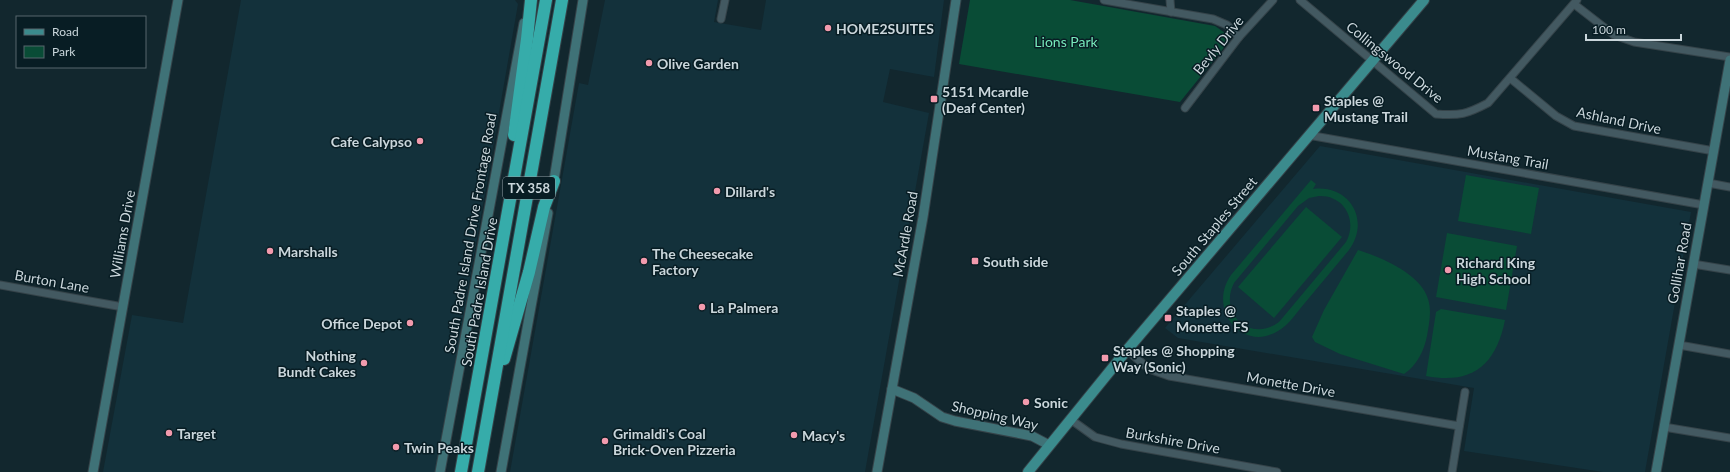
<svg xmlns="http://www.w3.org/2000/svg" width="1730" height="472" viewBox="0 0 1730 472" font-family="Lato,sans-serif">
	<rect width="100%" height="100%" fill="#12272e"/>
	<g fill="#13313b">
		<path d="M241,0H515L518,4L436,472H103L132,315L183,323Z"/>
		<path d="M605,0H718L714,22L761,30L766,0H944L934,77L890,69L883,102L929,113L865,472H510L579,83L588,85Z"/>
		<path d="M1320,146L1691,212L1645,472H1603L1464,451L1474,388L1178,338L1165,328Z"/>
	</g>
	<g fill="#094c36" fill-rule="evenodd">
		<path d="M970,0H1070L1215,26L1225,33L1228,39L1226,45L1180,102L959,64Z"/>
		<path d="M1466,175L1539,188L1531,234L1458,221Z"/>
		<path d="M1311,180L1316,184L1313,189C1349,184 1371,220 1349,250C1334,268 1319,286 1304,304C1296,313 1289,325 1278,331C1242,353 1207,309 1231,275ZM1319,196C1344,195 1358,220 1346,242L1279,322C1251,343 1218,314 1234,283L1298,206L1309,198Z"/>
		<path d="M1306,207L1342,237L1274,318L1238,287Z"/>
		<path d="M1447,233L1517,246L1506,310L1436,297Z"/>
		<path d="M1358,250C1381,257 1421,274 1428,299C1432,311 1429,324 1427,336C1424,351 1417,365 1404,374L1340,354L1315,342L1312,337L1324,310Z"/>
		<path d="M1441,309L1505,320C1496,365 1472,385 1426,376L1436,312Z"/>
	</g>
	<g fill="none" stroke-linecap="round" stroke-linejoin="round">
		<defs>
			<g id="street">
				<path d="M1104,0L1213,19L1227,25L1239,37"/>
				<path d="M1170,0L1171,12"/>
				<path d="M1300,0L1436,114C1460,116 1467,114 1488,103L1577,0"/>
				<path d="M1574,4L1614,35L1634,42L1730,57"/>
				<path d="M721,19L725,0"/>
				<path d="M1510,78L1556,116L1574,126L1714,151"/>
				<path d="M1185,108L1239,37L1273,0"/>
				<path d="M1308,135L1704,205"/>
				<path d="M1708,183L1730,187"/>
				<path d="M1693,264L1730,270"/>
				<path d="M0,285L123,307"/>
				<path d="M1679,345L1730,354"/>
				<path d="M1127,350L1149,369L1169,376L1459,426"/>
				<path d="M1070,419L1095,437L1121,444L1277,472"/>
				<path d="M1664,427L1730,438"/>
				<path d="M1452,472L1465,392"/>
			</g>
			<g id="secondary">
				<path d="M553,186L583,0"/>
				<path d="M892,389L914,398L942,417L955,421L1032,436L1049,445"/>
				<path d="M93,472L178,0"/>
				<path d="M440,472L524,23"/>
				<path d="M501,472L548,213"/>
				<path d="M877,472L923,217L956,0"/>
				<path d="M1656,472L1730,60"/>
			</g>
			<path id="primary" d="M1028,472L1127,350L1424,0"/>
			<g id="highway">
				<path d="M514,135L527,39L531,0"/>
				<path d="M504,359L529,272L544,207L554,181"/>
				<path d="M461,472L546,0"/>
				<path d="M478,472L562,0"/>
			</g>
		</defs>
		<use href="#street" stroke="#354349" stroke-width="9"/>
		<use href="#secondary" stroke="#354349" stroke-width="11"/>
		<use href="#primary" stroke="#354349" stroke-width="12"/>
		<use href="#highway" stroke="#354349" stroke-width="14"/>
		<use href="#street" stroke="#435961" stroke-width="7"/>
		<use href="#secondary" stroke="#3f7277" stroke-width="9"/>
		<use href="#primary" stroke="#3b8b8d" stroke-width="10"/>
		<use href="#highway" stroke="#36acaa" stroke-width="12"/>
	</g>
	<g fill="#f29aad" stroke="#081d24" stroke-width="1.5">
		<circle cx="828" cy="28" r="4"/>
		<circle cx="649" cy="63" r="4"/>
		<rect x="930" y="95" width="8" height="8" rx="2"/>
		<rect x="1312" y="104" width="8" height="8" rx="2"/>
		<circle cx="420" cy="141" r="4"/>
		<circle cx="717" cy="191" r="4"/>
		<circle cx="270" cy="251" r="4"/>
		<circle cx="644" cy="261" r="4"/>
		<rect x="971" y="257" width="8" height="8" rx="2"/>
		<circle cx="1448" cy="270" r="4"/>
		<circle cx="702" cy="307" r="4"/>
		<rect x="1164" y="314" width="8" height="8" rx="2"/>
		<circle cx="410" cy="323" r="4"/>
		<rect x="1101" y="354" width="8" height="8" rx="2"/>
		<circle cx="364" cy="363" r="4"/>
		<circle cx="1026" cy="402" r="4"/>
		<circle cx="169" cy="433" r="4"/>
		<circle cx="794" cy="435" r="4"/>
		<circle cx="605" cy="441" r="4"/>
		<circle cx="396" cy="447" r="4"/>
	</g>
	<g text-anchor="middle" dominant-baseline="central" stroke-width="3" stroke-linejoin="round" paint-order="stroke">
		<rect fill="#081d24" stroke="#909ea4" stroke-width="1" x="503" y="177" width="52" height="22" rx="3"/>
		<g font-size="13" font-weight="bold" fill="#cad6db">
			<text x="529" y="188">TX 358</text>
		</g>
		<g font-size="14" font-weight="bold" fill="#cad6db" stroke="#081d24" text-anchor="start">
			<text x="836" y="28">HOME2SUITES</text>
			<text x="657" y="63">Olive Garden</text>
			<text x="942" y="91">5151 Mcardle<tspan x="942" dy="16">(Deaf Center)</tspan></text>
			<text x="1324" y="100">Staples @<tspan x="1324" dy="16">Mustang Trail</tspan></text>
			<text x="412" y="141" text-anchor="end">Cafe Calypso</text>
			<text x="725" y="191">Dillard's</text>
			<text x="278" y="251">Marshalls</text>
			<text x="652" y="253">The Cheesecake<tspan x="652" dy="16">Factory</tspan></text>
			<text x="983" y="261">South side</text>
			<text x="1456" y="262">Richard King<tspan x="1456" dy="16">High School</tspan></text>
			<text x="710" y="307">La Palmera</text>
			<text x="1176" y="310">Staples @<tspan x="1176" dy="16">Monette FS</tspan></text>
			<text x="402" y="323" text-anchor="end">Office Depot</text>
			<text x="1113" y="350">Staples @ Shopping<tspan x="1113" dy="16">Way (Sonic)</tspan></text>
			<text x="356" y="355" text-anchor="end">Nothing<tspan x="356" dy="16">Bundt Cakes</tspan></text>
			<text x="1034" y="402">Sonic</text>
			<text x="177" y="433">Target</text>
			<text x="613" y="433">Grimaldi's Coal<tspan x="613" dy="16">Brick-Oven Pizzeria</tspan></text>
			<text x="802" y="435">Macy's</text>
			<text x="404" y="447">Twin Peaks</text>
		</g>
		<g font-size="14" fill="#77e9bb" stroke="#081d24">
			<text x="1066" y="41">Lions Park</text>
		</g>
		<g font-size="14" fill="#cad6db" stroke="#081d24">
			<text transform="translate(1218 45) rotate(-51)">Bevly Drive</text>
			<text transform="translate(1395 62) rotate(39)">Collingswood Drive</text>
			<text transform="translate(1619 120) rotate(12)">Ashland Drive</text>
			<text transform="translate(1508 157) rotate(10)">Mustang Trail</text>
			<text transform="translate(1214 226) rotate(-50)">South Staples Street</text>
			<text transform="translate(470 233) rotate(-80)">South Padre Island Drive Frontage Road</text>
			<text transform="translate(122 234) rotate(-80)">Williams Drive</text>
			<text transform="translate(905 234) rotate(-80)">McArdle Road</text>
			<text transform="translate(1679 263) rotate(-80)">Gollihar Road</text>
			<text transform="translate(52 281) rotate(10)">Burton Lane</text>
			<text transform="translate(479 292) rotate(-80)">South Padre Island Drive</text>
			<text transform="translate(1291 384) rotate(10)">Monette Drive</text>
			<text transform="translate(995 415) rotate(13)">Shopping Way</text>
			<text transform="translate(1173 440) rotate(10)">Burkshire Drive</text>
		</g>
	</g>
	<rect x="16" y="16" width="130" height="52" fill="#081d24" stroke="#56676d"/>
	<rect x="24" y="29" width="20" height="6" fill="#3b8b8d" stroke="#56676d"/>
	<text x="52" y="36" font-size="12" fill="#cad6db">Road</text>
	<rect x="24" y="46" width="20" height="12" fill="#094c36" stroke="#56676d"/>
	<text x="52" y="56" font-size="12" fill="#cad6db">Park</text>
	<path d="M1586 34v6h95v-6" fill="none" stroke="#cad6db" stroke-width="2"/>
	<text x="1592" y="34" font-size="12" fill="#cad6db" stroke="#081d24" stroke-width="3" paint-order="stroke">100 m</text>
</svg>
